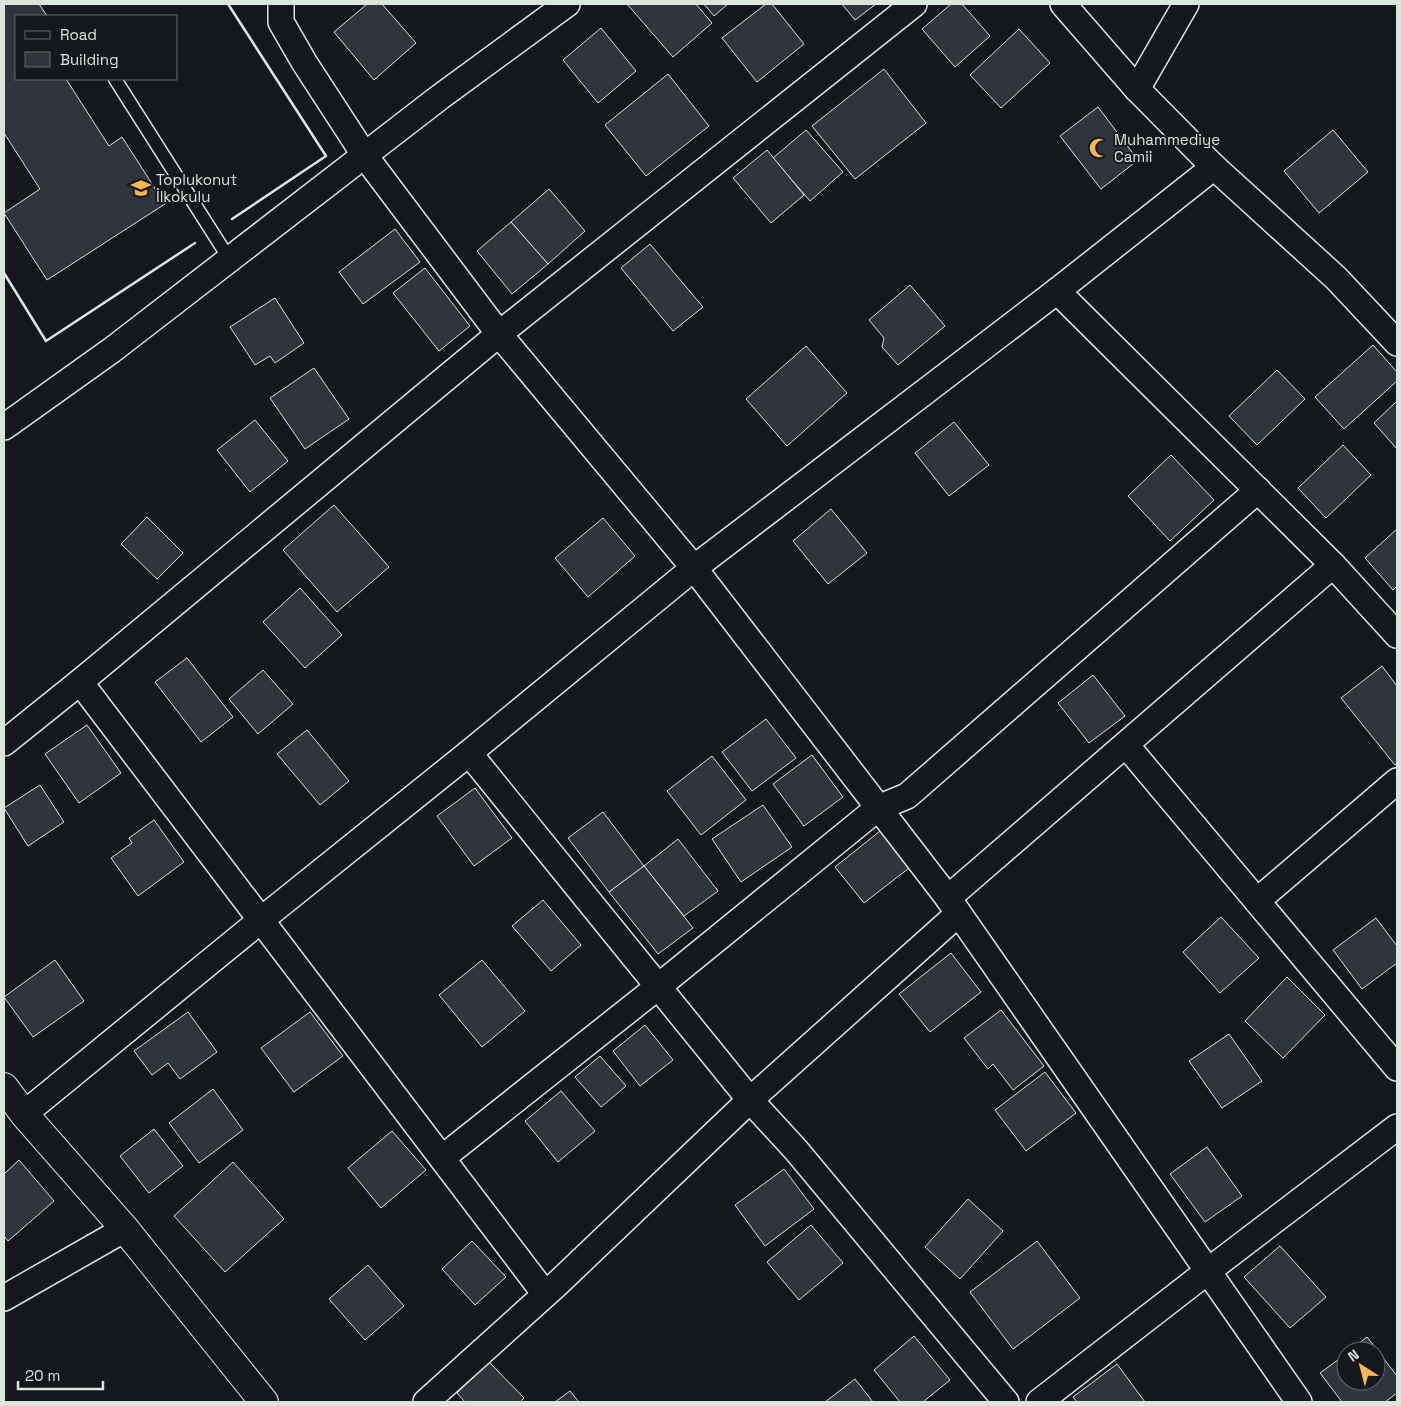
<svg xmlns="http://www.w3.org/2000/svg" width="1401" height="1406" viewBox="0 0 1401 1406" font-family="'Space Grotesk',sans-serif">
	<rect width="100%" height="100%" fill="#14181c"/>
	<g fill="#2c363c" stroke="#d8e6dc">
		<path d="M4,4H39L47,16H16V79H66L109,146L122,137L165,204L47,280L4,213L40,189L4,133Z"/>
		<path d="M367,4H382L416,43L374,80L334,32Z"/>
		<path d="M627,4H696L712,23L673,57Z"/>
		<path d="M704,4H728L714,16Z"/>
		<path d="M766,4H772L804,44L757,82L722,38Z"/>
		<path d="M842,4H876L855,20Z"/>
		<path d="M951,4H962L990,36L955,67L922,29Z"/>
		<path d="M601,28L636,71L598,103L563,60Z"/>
		<path d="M1019,29L1050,63L1001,108L970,75Z"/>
		<path d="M884,69L926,123L855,179L812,126Z"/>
		<path d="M668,74L709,126L646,176L605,125Z"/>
		<path d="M1098,107L1138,160L1101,189L1060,136Z"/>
		<path d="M806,130L843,172L810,201L773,158Z"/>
		<path d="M1333,130L1368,172L1319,213L1284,171Z"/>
		<path d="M767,150L804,195L771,223L733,178Z"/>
		<path d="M549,189L585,231L548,264L511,222Z"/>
		<path d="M511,222L548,264L512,294L477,251Z"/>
		<path d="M395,229L420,262L363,304L339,272Z"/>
		<path d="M650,244L703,307L673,331L621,268Z"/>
		<path d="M425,268L470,326L439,351L393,293Z"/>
		<path d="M910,285L945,326L898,365L882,347L884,338L869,320Z"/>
		<path d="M275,298L304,343L275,363L270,356L255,365L230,327Z"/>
		<path d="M1373,345L1397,372V381L1344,429L1315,397Z"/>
		<path d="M806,346L847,393L787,446L746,399Z"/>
		<path d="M314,368L349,419L305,449L270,398Z"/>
		<path d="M1277,370L1305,399L1257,445L1229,416Z"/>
		<path d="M1397,401V449L1374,423Z"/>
		<path d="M255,420L288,461L250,492L217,450Z"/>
		<path d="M954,422L989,465L949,496L915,453Z"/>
		<path d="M1343,445L1371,475L1326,518L1298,488Z"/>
		<path d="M1171,455L1214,500L1170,541L1128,496Z"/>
		<path d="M334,505L389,567L337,612L283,550Z"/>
		<path d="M831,509L867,553L828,584L793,541Z"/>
		<path d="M147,517L183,553L157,579L121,544Z"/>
		<path d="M603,518L635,556L588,597L555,558Z"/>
		<path d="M1397,529V586L1393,590L1365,558Z"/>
		<path d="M300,588L342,635L305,668L263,622Z"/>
		<path d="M187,658L233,717L201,742L155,682Z"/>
		<path d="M1382,666L1397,686V763L1395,765L1341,698Z"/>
		<path d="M263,670L293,704L258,734L229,699Z"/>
		<path d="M1093,675L1125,716L1089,743L1058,703Z"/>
		<path d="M766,719L796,758L752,791L722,752Z"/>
		<path d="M87,725L121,773L79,803L45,754Z"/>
		<path d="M307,730L349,781L320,805L277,754Z"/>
		<path d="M812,755L843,797L804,826L773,784Z"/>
		<path d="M712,756L746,800L701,835L667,791Z"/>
		<path d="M40,785L64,822L28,846L4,808Z"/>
		<path d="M475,788L512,838L474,866L437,816Z"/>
		<path d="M763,805L792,847L741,882L712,839Z"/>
		<path d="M603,812L644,866L609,892L568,838Z"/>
		<path d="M154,820L184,862L138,896L111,858L132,843L129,838Z"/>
		<path d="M880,831L909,868L864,903L835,867Z"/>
		<path d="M678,839L718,891L684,916L644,866Z"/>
		<path d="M644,866L693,928L658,954L609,892Z"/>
		<path d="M543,900L581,945L551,971L512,926Z"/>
		<path d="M1221,917L1259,958L1220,993L1183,952Z"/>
		<path d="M1376,918L1397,946V963L1362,989L1333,950Z"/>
		<path d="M951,953L981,992L930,1032L899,994Z"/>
		<path d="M55,960L84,1001L33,1037L4,997Z"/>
		<path d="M482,960L525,1011L482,1047L439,995Z"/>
		<path d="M1287,977L1325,1015L1283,1058L1245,1021Z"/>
		<path d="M1001,1010L1044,1066L1013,1090L993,1064L988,1069L964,1038Z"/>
		<path d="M188,1012L217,1052L180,1079L168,1063L152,1075L134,1051Z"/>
		<path d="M310,1012L343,1056L294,1092L261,1048Z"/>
		<path d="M645,1025L673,1060L640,1086L613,1051Z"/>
		<path d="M1229,1034L1262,1081L1222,1108L1189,1061Z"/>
		<path d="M600,1056L626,1086L601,1107L575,1077Z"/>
		<path d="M1045,1072L1076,1113L1026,1151L995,1110Z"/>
		<path d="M213,1089L243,1130L199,1163L169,1123Z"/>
		<path d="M561,1091L595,1131L558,1162L525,1121Z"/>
		<path d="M154,1129L183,1166L149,1193L120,1156Z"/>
		<path d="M392,1131L426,1170L381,1208L348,1168Z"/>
		<path d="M1207,1147L1242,1196L1205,1222L1170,1174Z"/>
		<path d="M19,1160L54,1201L8,1241L4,1236V1174Z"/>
		<path d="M233,1162L284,1219L225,1272L174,1216Z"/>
		<path d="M784,1169L814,1209L765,1246L735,1205Z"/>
		<path d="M968,1199L1003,1231L960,1279L925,1247Z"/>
		<path d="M811,1225L843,1263L799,1300L767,1262Z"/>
		<path d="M472,1241L506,1277L475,1305L442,1269Z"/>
		<path d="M1037,1241L1080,1298L1013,1349L970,1292Z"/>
		<path d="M1280,1246L1326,1297L1290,1328L1244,1277Z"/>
		<path d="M368,1265L404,1306L365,1340L329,1299Z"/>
		<path d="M914,1336L950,1380L923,1402H900L874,1370Z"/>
		<path d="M1367,1337L1397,1376V1393L1385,1402H1342L1320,1373L1346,1354V1381H1376V1351H1349Z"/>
		<path d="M489,1362L524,1398L520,1402H465L457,1393Z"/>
		<path d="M1117,1364L1145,1402H1077L1073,1397Z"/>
		<path d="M855,1379L873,1402H825Z"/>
		<path d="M570,1391L579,1402H555Z"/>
	</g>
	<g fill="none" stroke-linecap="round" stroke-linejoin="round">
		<defs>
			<path id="lane" d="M115,79L230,260"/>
			<g id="street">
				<path d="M281,4V22L304,62L365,156L499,334L694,568L948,898L1299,1402"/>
				<path d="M1063,4L1137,89L1214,167L1336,278L1397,343"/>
				<path d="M1137,89L1186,4"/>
				<path d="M1057,291L1333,565L1397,635"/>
				<path d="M4,427L112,350L440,97L567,4"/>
				<path d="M80,682L545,1294"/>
				<path d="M4,743L80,682L499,334L914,4"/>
				<path d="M1126,745L1397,1068"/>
				<path d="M469,753L750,1100L796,1150L1006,1402"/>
				<path d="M948,898L1333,565"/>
				<path d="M1257,901L1397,781"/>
				<path d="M24,1114L261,920L469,753L694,568L1057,291L1214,167"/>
				<path d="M442,1158L659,986L878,808L907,796L1258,490"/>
				<path d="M4,1298L125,1229"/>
				<path d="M426,1402L557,1284L750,1100L958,914"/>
				<path d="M1039,1402L1208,1271L1397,1127"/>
			</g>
			<path id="secondary" d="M4,1087L24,1114L125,1229L264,1402"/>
		</defs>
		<use href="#lane" stroke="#d8e6dc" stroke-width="15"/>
		<use href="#street" stroke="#d8e6dc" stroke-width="28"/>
		<use href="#secondary" stroke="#d8e6dc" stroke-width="30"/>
		<use href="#lane" stroke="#14181c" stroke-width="12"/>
		<use href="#street" stroke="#14181c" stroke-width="25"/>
		<use href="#secondary" stroke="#14181c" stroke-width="28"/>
		<g stroke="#d8e6dc" stroke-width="2.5">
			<path d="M228,4L326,156L232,219"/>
			<path d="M4,273L46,341L195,243"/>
		</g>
	</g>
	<defs>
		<symbol id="mosque-bare" viewBox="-9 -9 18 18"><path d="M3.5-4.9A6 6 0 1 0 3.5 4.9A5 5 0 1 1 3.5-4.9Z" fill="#ffb74d" stroke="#14181c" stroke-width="2.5" paint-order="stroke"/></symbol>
		<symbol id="school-bare" viewBox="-9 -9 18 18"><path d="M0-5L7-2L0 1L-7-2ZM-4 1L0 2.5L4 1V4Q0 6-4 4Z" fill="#ffb74d" stroke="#14181c" stroke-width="2.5" paint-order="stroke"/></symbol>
	</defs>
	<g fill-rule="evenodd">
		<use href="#mosque-bare" x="1085" y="134" width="28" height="28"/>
		<use href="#school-bare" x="127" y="174" width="28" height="28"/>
	</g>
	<g text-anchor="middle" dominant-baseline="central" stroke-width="4" stroke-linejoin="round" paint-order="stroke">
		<g font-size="15" fill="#d8e6dc" stroke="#14181c" text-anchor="start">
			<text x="1114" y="139">Muhammediye<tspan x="1114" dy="17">Camii</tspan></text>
			<text x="156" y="179">Toplukonut<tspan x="156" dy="17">İlkokulu</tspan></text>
		</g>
	</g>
	<rect width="1401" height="1406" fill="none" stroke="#d8e6dc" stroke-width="10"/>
	<rect x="15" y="15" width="162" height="65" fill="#14181c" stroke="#626a69"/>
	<rect x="25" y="31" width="25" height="8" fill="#14181c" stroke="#626a69"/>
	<text x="60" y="40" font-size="15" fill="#d8e6dc">Road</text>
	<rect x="25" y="52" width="25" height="15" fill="#2c363c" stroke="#626a69"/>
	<text x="60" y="65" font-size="15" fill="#d8e6dc">Building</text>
	<g transform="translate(1361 1366) rotate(324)"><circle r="24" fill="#14181c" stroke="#626a69"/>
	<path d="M0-4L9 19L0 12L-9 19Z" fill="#ffb74d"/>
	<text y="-8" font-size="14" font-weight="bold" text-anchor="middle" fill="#d8e6dc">N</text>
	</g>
	<path d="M18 1381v8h85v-8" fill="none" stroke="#d8e6dc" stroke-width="2.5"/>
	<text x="25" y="1381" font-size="15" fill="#d8e6dc" stroke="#14181c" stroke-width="4" paint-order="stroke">20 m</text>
</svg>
